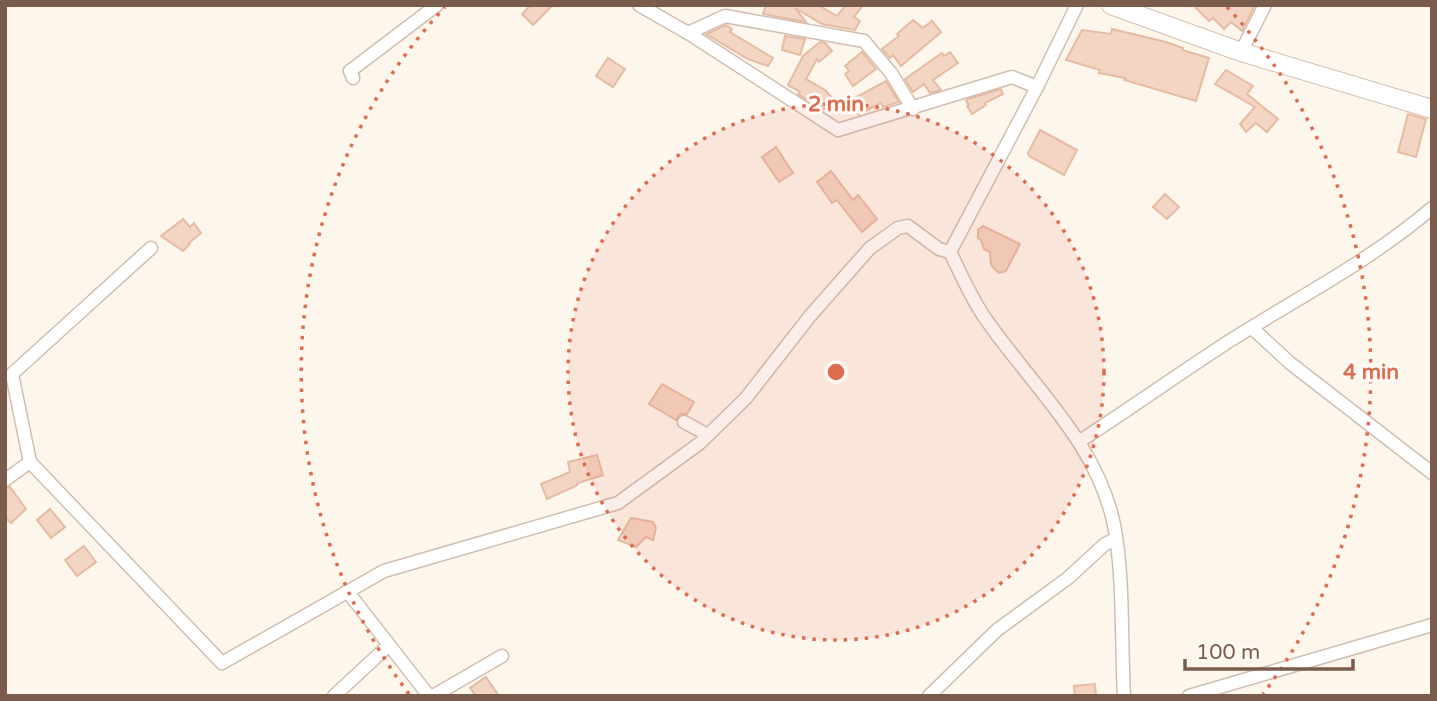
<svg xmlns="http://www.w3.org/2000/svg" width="1437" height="701" viewBox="0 0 1437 701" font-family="'Varela Round',sans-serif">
	<rect width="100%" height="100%" fill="#fdf6ec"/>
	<g fill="#f3d5c3" stroke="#e6bba3" stroke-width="2">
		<path d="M531,5H553L533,25L522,14Z"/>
		<path d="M766,5H818L837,16L846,5H863L854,17L860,21L855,30L822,24L795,8L806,22L763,14Z"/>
		<path d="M1193,5H1253L1254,7L1242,31L1231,22L1224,29L1213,18L1209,21Z"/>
		<path d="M913,20L923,28L932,21L941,32L901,66L893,55L890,58L882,49L899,36L897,34Z"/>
		<path d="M726,25L732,29L730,32L773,58L768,66L748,59L706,34Z"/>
		<path d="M1112,29L1166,42L1183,48L1182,50L1209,58L1196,101L1124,80L1125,78L1099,73L1100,70L1066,60L1082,30L1111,34Z"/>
		<path d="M785,36L805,39L800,55L782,50Z"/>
		<path d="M820,42L825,43L832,51L819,62L817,59L806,79L825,90L834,100L823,110L811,99L810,102L798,94L800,92L788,85L803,56Z"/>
		<path d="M862,52L876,69L853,86L845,74L849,71L845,66Z"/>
		<path d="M950,52L958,63L933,80L941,90L930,93L924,84L913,92L905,79L942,53L944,56Z"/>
		<path d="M608,58L625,69L613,87L596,76Z"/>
		<path d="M1226,70L1253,86L1247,94L1278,119L1267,132L1256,123L1246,132L1240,124L1255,107L1215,84Z"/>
		<path d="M886,81L899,102L883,107L881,103L859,114L851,100Z"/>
		<path d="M1001,89L1003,94L985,103L986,105L972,114L967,106L969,105L966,101L968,99Z"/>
		<path d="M1408,114L1426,119L1416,157L1398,152Z"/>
		<path d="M1040,130L1077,150L1064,175L1029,156L1028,153Z"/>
		<path d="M776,147L793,173L779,182L762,157Z"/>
		<path d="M831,171L853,200L858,195L877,219L862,232L837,200L832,203L817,182Z"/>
		<path d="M1165,194L1179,207L1167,219L1153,207Z"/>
		<path d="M183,219L190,227L194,223L201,233L189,243L190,244L183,251L161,236Z"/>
		<path d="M983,226L1020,244L1006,271L999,273L991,265L990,252L984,249L981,240L978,238V230Z"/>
		<path d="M662,384L694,402L687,414H680L676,420L649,404Z"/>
		<path d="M597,455L603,475L578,483L576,486L547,499L541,484L570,472L568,462Z"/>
		<path d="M10,487L26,509L11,523L5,517V489Z"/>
		<path d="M50,509L65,527L51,538L37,520Z"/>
		<path d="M631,518L653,522L656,528L653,540L646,537L636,547L618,540Z"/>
		<path d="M84,546L96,562L77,576L65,560Z"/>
		<path d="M486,677L499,696H476L470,688Z"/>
		<path d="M1095,684L1096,696H1075L1074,686Z"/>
	</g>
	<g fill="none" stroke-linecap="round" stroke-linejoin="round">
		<defs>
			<g id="minor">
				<path d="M639,5L688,33L838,130L1012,77L1037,87L1077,5"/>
				<path d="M688,33L725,16L864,41L891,73L913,109"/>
				<path d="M1241,52L1265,5"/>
				<path d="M353,78L350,71L437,5"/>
				<path d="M1037,87L950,252C961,274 971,298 985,318C1031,385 1097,442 1114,525C1124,576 1121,642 1124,696"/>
				<path d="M1252,328L1290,363L1432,473"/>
				<path d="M684,422L708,435"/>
				<path d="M1080,441C1131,408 1180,373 1231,340C1299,297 1370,261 1432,208"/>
				<path d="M30,462L12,374L151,248"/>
				<path d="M5,480L30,462L222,663L384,571L618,503L700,443L746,398L810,316L870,248L898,228L908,226L939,249L950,252"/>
				<path d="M347,591L429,696"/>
				<path d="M334,696L389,645"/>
				<path d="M433,696L502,656"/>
				<path d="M929,696L997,630L1068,578L1105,544L1116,539"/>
				<path d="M1189,696L1432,625"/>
			</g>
			<path id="secondary" d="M1111,5L1241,52L1432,109"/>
		</defs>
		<use href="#minor" stroke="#d1beb0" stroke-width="15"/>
		<use href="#secondary" stroke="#d6c0b0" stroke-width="20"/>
		<use href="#minor" stroke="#fff" stroke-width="12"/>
		<use href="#secondary" stroke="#fff" stroke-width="18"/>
	</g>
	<circle cx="836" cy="372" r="268" fill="#dc6d51" fill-opacity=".12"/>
	<g fill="none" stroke="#dc6d51" stroke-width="3.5" stroke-dasharray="3.5 7">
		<circle cx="836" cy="372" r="268"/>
		<path d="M409 694A535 535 0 0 1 445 7M1227 7A535 535 0 0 1 1263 694"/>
	</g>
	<circle cx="836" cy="372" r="10" fill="#dc6d51" stroke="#fffaf3" stroke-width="3.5"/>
	<g font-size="21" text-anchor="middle" font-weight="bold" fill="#dc6d51" stroke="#fffaf3" stroke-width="6" stroke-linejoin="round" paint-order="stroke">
		<text x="836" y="111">2 min</text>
		<text x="1371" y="379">4 min</text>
	</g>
	<rect width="1437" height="701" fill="none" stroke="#7a5c4d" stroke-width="14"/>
	<path d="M1185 659v10h168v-10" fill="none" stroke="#7a5c4d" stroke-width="3.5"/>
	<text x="1196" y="659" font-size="21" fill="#7a5c4d" stroke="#fffaf3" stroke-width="5" paint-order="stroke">100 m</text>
</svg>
